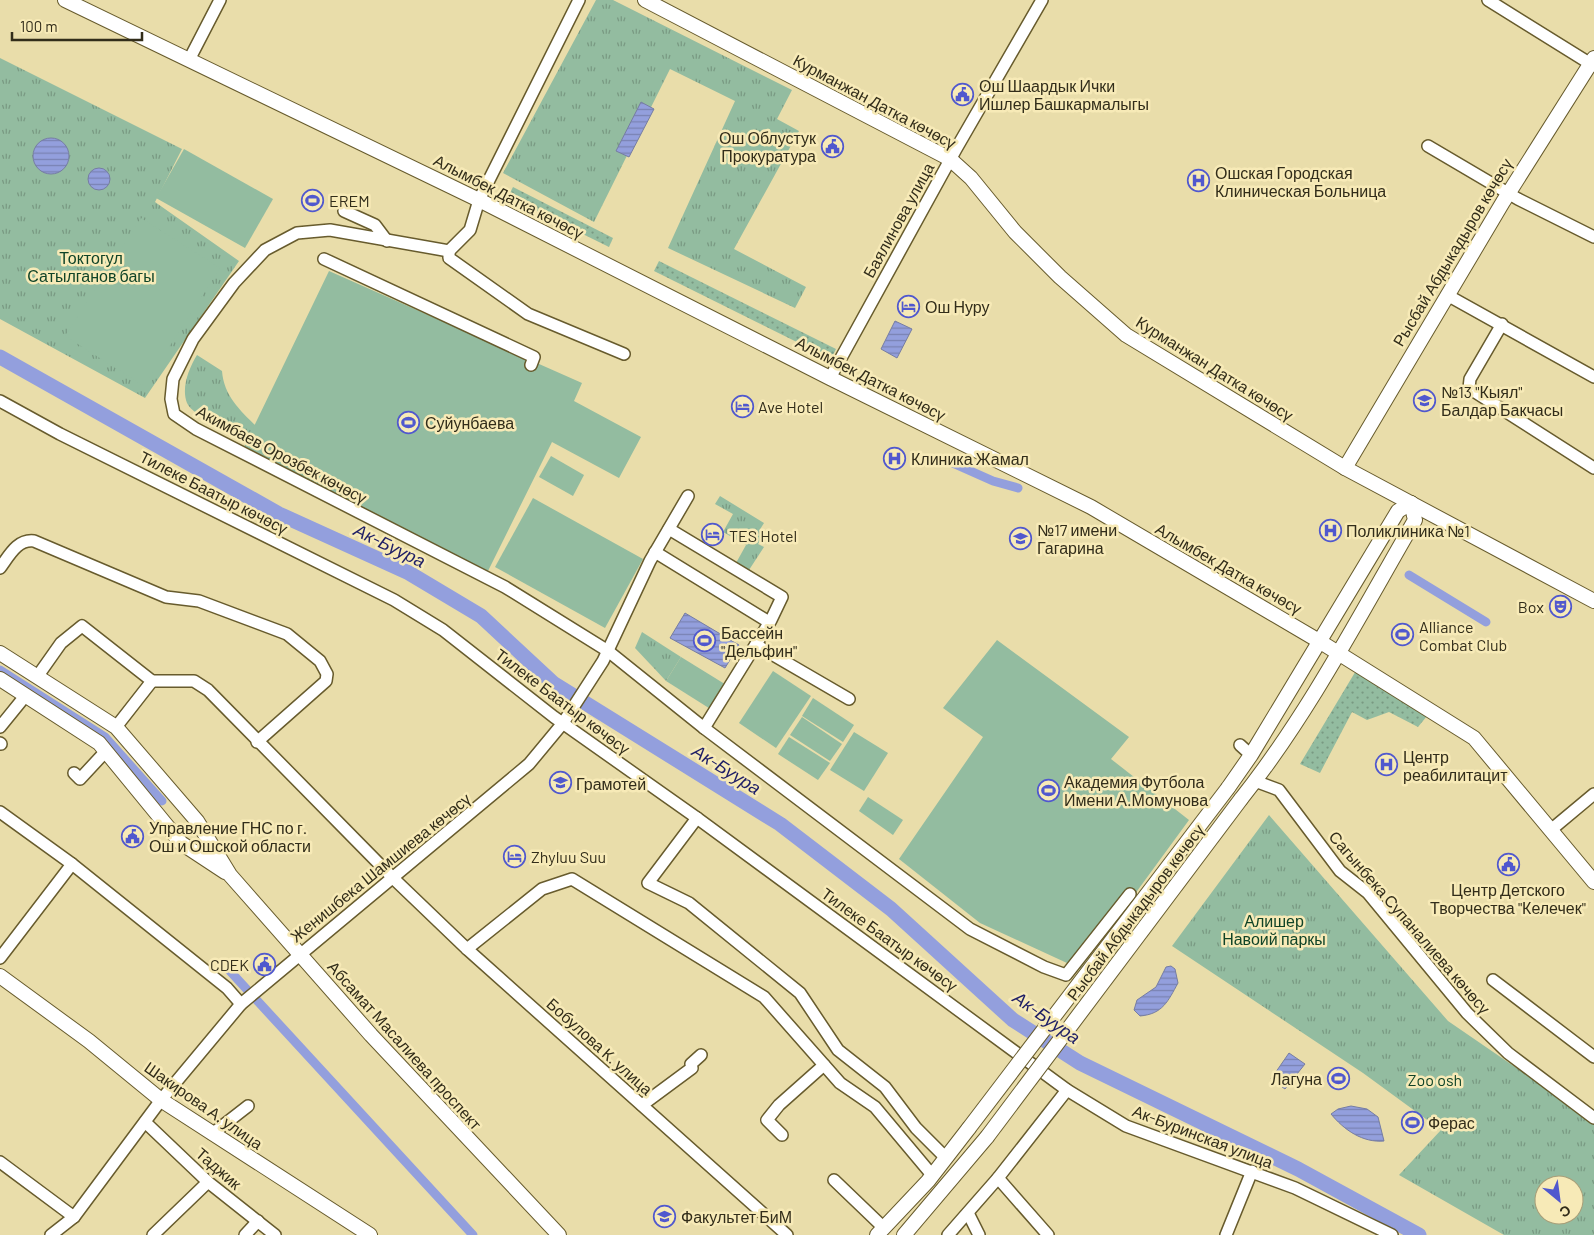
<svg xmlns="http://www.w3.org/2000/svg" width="1594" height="1235" viewBox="0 0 1594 1235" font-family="Barlow,sans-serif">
	<defs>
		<pattern id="grass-dots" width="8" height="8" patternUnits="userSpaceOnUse" patternTransform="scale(1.25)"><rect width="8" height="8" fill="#93bca0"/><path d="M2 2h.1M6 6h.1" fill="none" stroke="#799982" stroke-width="1.8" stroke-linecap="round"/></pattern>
		<pattern id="park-tufts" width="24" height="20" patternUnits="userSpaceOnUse" patternTransform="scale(1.25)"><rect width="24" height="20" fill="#93bca0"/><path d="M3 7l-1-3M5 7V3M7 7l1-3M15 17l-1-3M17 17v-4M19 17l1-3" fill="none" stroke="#799982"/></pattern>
		<pattern id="water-rules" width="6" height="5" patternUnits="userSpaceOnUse" patternTransform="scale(1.25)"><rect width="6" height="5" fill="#939fdd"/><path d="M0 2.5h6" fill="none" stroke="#7982b2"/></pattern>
	</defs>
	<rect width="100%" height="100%" fill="#e9ddaa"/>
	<g fill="url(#grass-dots)">
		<path d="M513,187L613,238L609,247L508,197Z"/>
		<path d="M659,261L836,349L831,359L654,271Z"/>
		<path d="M1357,669L1427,716L1418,727L1389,712L1367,720L1352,712L1320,773L1300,764Z"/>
	</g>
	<g fill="url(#park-tufts)" fill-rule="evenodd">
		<path d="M596,0H613L619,3L792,90L777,119L799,131L734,249L806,287L795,308L668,248L735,101L670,69L594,222L503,173Z"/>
		<path d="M0,58L182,149L155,202L239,261L145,398L0,319Z"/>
		<path d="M197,355L222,371C224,397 242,412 259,429L253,443C239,436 192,416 187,403C181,388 189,368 197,355Z"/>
		<path d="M720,496L764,523L759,531L764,534L758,544L764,547L749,570L736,563L746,545L723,532L733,514L715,504Z"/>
		<path d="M642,632L681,657L666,681L635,648Z"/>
		<path d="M1269,815L1448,1021L1594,1121V1235H1504L1399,1175L1441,1130L1363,1073L1172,946ZM1544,1185H1574V1215H1544Z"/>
	</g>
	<g fill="#93bca0">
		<path d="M184,149L273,199L245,248L156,198Z"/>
		<path d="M141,218L220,268L144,386L65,336Z"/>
		<path d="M329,271L582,383L574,401L641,437L619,478L552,442L488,571L243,449Z"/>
		<path d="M551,456L584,475L573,496L539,477Z"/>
		<path d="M533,498L643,559L605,628L495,567Z"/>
		<path d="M997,640L1129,737L1111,759L1189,820L1080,969L980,923L899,859L983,737L943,708Z"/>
		<path d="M681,657L728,686L712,710L666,681Z"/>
		<path d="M773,671L811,696L776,748L739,723Z"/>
		<path d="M813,698L854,725L843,742L802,716Z"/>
		<path d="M802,717L842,744L830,761L790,735Z"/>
		<path d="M854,732L888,753L864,791L830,770Z"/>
		<path d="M789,737L830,763L818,780L778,754Z"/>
		<path d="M868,797L903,820L893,835L859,811Z"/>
	</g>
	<g fill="url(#water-rules)" stroke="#767da2">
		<path d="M641,102L654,109L629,157L616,151Z"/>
		<circle cx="51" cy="156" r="18"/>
		<circle cx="99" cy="179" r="11"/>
		<path d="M895,321L912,329L897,358L881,349Z"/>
		<path d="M685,613L739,645L725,668L670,638Z"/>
		<path d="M1171,966L1175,969L1178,983C1168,1001 1163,1014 1140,1016L1134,1010L1137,1000L1156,987L1166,967Z"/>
		<path d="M1289,1053L1305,1064L1285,1089L1271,1079Z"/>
		<path d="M1351,1106L1367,1109L1378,1117L1384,1141C1363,1143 1344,1130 1331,1114L1338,1109Z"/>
	</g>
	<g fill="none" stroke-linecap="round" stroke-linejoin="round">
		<g stroke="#939fdd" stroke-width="9">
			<path d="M948,461L993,481L1018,488"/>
			<path d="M1409,575L1486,622"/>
			<path d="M0,670L105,737L162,801"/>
			<path d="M229,970L473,1235"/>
		</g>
		<path stroke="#939fdd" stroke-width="15" d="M0,357L279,514L409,573L481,616L553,683L780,824L891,909L1013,1020L1080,1063L1298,1169L1419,1235"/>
		<defs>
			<g id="minor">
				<path d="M579,0L479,200L470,230L449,251L330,230L297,233L265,250L234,283L193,339L173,379L171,399L174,414L196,429L505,587L608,651L704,728L771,620L782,597L669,529"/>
				<path d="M1488,0L1594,66"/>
				<path d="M189,60L220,0"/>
				<path d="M1428,146L1518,199L1594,237"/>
				<path d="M344,211L375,225L387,241"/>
				<path d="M449,251V258L528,314L624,354"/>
				<path d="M324,259L534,357L531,365"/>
				<path d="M1447,295L1594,377"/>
				<path d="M1502,324L1470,379L1469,388L1594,468"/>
				<path d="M830,378L956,149L1042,0"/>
				<path d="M0,401L60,434L394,600L443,630L554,717L697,818L1067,1090L1126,1126L1295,1188L1392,1235"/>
				<path d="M655,552L769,622"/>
				<path d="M0,568C9,556 17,539 34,541L166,597L199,601L287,634L320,661L327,674L326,681L257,742"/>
				<path d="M756,645L849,699"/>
				<path d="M37,677L61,643L82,626L152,681L116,727"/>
				<path d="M152,681H194L208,690L394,879L467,949L787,1235"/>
				<path d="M0,727L26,695"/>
				<path d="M704,728L970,929L1044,967L1066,975L1130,894"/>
				<path d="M0,743L1,744"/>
				<path d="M1240,745L1251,755"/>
				<path d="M74,773L80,779L106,751"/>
				<path d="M1255,781L1279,790L1340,871L1368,893L1467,1013L1508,1053L1594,1118"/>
				<path d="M0,812L72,864L227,988L241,1004"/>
				<path d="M697,818L648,883L689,903L800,993L838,1050L885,1087L916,1128L946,1158"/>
				<path d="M1552,829L1594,794"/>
				<path d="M467,949L542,889L572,879L764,997L840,1083L875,1107L932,1175"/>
				<path d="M0,958L72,864"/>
				<path d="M1493,980L1594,1057"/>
				<path d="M642,1105L692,1068L691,1064L701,1055"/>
				<path d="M145,1122L208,1182L275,1235"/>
				<path d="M212,1134L248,1106"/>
				<path d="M782,1135L767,1120L779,1105L824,1065"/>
				<path d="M0,1162L74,1217"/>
				<path d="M998,1178L1048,1235"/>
				<path d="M834,1180L884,1228"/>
				<path d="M968,1213L979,1235"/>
				<path d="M51,1235L74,1217L161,1100L241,1004L529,764L563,723L603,661L650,561L688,496"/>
				<path d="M153,1235L208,1182"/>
				<path d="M245,1235L258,1221"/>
				<path d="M948,1235L998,1178L1067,1090"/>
				<path d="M1226,1235L1252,1171"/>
			</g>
			<g id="major">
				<path d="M65,0L479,200L830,378L1091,507L1319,641L1474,738L1594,882"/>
				<path d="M645,0L950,159L971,178L1015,232L1060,277L1126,335L1345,468L1594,601"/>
				<path d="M1345,468L1503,202L1594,58"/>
				<path d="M0,653L116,727L197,821L230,875L371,1035L559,1235"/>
				<path d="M0,679L99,743L181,843L225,872"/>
				<path d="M1228,788L1251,755L1398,511L1411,503"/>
				<path d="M1241,799C1308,715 1361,613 1415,520L1411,503"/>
				<path d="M0,976L89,1041L161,1100L370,1235"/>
				<path d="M877,1235L928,1181L969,1128"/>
				<path d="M904,1235L987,1137"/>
			</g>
		</defs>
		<use href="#minor" stroke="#675b2d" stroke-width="14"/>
		<use href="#major" stroke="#675b2d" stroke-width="16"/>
		<use href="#minor" stroke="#fff" stroke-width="11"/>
		<use href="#major" stroke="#fff" stroke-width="14"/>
		<defs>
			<g id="major-bridge">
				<path d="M969,1128L1228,788"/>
				<path d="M987,1137L1241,799"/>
			</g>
		</defs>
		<use href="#major-bridge" stroke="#675b2d" stroke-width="16" stroke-linecap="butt"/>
		<use href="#major-bridge" stroke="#fff" stroke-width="14"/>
	</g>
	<defs>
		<symbol id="civic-ring" viewBox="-11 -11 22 22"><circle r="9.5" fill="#f7eab7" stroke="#5058ce" stroke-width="1.5"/><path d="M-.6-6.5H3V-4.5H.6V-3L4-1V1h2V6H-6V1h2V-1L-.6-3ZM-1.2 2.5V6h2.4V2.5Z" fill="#5058ce"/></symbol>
		<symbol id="hospital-ring" viewBox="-11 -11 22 22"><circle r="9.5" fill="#f7eab7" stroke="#5058ce" stroke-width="1.5"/><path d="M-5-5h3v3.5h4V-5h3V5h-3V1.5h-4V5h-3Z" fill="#5058ce"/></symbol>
		<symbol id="stadium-ring" viewBox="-11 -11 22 22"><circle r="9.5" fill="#f7eab7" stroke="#5058ce" stroke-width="1.5"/><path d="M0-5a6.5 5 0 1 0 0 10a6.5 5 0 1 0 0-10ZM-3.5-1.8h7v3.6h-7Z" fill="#5058ce"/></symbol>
		<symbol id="hotel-ring" viewBox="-11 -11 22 22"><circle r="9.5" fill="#f7eab7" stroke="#5058ce" stroke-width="1.5"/><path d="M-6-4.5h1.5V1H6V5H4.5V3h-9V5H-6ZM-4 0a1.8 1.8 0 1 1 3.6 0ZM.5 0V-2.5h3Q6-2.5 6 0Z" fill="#5058ce"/></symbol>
		<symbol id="school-ring" viewBox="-11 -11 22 22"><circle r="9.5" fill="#f7eab7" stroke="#5058ce" stroke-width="1.5"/><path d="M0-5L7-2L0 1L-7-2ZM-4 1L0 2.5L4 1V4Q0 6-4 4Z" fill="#5058ce"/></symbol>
		<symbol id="theatre-ring" viewBox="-11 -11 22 22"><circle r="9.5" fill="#f7eab7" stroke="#5058ce" stroke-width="1.5"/><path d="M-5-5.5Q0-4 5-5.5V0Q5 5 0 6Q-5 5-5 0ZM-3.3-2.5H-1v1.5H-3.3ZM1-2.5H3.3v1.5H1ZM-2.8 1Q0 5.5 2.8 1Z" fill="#5058ce"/></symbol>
		<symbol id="university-ring" viewBox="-11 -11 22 22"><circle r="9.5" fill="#f7eab7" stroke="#5058ce" stroke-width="1.5"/><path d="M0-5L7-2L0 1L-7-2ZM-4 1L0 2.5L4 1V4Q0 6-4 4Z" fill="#5058ce"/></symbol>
	</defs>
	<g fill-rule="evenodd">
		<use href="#civic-ring" x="950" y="82" width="25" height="25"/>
		<use href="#civic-ring" x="820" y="134" width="25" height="25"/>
		<use href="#hospital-ring" x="1186" y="168" width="25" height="25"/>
		<use href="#stadium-ring" x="300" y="188" width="25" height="25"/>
		<use href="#hotel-ring" x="896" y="294" width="25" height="25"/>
		<use href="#school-ring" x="1412" y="388" width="25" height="25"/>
		<use href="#hotel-ring" x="730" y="394" width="25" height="25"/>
		<use href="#stadium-ring" x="396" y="410" width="25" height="25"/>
		<use href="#hospital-ring" x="882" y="446" width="25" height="25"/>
		<use href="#hospital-ring" x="1318" y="518" width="25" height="25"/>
		<use href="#hotel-ring" x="700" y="522" width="25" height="25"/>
		<use href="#school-ring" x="1008" y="526" width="25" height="25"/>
		<use href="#theatre-ring" x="1548" y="594" width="25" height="25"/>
		<use href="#stadium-ring" x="1390" y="622" width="25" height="25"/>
		<use href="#stadium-ring" x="692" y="628" width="25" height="25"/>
		<use href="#hospital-ring" x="1374" y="752" width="25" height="25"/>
		<use href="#school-ring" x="548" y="770" width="25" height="25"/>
		<use href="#stadium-ring" x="1036" y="778" width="25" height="25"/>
		<use href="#civic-ring" x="120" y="824" width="25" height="25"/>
		<use href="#hotel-ring" x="502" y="844" width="25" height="25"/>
		<use href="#civic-ring" x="1496" y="852" width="25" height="25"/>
		<use href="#civic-ring" x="252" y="952" width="25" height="25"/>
		<use href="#stadium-ring" x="1326" y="1066" width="25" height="25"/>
		<use href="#stadium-ring" x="1400" y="1110" width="25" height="25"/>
		<use href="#university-ring" x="652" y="1204" width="25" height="25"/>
	</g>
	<g text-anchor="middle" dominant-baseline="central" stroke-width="5" stroke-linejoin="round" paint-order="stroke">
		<g font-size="16" fill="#322d1a" stroke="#f7eab7" text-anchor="start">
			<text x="979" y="85">Ош Шаардык Ички<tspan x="979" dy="18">Ишлер Башкармалыгы</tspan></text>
			<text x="816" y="137" text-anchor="end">Ош Облустук<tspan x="816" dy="18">Прокуратура</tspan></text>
			<text x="1215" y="172">Ошская Городская<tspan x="1215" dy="18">Клиническая Больница</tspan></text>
			<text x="329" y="200">EREM</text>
			<text x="925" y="306">Ош Нуру</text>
			<text x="1441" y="391">№13 "Кыял"<tspan x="1441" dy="18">Балдар Бакчасы</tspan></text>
			<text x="758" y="406">Ave Hotel</text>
			<text x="425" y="422">Суйунбаева</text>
			<text x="911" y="458">Клиника Жамал</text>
			<text x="1037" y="529">№17 имени<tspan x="1037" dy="18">Гагарина</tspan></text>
			<text x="1346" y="530">Поликлиника №1</text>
			<text x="729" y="535">TES Hotel</text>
			<text x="1544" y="606" text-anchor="end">Box</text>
			<text x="1419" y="626">Alliance<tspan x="1419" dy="18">Combat Club</tspan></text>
			<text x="721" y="632">Бассейн<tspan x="721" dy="18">"Дельфин"</tspan></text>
			<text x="1403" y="756">Центр<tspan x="1403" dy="18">реабилитацит</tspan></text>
			<text x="1064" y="781">Академия Футбола<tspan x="1064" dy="18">Имени А.Момунова</tspan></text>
			<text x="576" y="783">Грамотей</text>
			<text x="149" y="827">Управление ГНС по г.<tspan x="149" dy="18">Ош и Ошской области</tspan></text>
			<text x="531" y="856">Zhyluu Suu</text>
			<text x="1508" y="889" text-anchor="middle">Центр Детского<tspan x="1508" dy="18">Творчества "Келечек"</tspan></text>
			<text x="249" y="964" text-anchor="end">CDEK</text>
			<text x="1322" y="1078" text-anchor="end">Лагуна</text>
			<text x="1428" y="1122">Ферас</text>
			<text x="681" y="1216">Факультет БиМ</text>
		</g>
		<g font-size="16" fill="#322d1a" stroke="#f7eab7">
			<text transform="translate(875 101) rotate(28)">Курманжан Датка көчөсү</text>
			<text transform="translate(509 196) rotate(27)">Алымбек Датка көчөсү</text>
			<text transform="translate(898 220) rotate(-61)">Баялинова улица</text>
			<text transform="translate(1452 252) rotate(-59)">Рысбай Абдыкадыров көчөсү</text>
			<text transform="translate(1215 368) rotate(32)">Курманжан Датка көчөсү</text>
			<text transform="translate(871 378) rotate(27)">Алымбек Датка көчөсү</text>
			<text transform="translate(282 454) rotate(28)">Акимбаев Орозбек көчөсү</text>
			<text transform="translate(214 492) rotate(27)">Тилеке Баатыр көчөсү</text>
			<text transform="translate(1229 568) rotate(30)">Алымбек Датка көчөсү</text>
			<text transform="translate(563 701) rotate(37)">Тилеке Баатыр көчөсү</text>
			<text transform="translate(380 867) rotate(-39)">Женишбека Шамшиева көчөсү</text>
			<text transform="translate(1135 912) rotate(-53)">Рысбай Абдыкадыров көчөсү</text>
			<text transform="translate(1410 922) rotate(49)">Сагынбека Супаналиева көчөсү</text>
			<text transform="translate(890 939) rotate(36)">Тилеке Баатыр көчөсү</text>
			<text transform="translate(405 1045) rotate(48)">Абсамат Масалиева проспект</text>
			<text transform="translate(600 1046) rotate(42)">Бобулова К. улица</text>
			<text transform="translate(204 1105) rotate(35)">Шакирова А. улица</text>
			<text transform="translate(1203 1136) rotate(21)">Ак-Буринская улица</text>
			<text transform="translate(219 1168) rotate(41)">Таджик</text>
		</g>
		<g font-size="16" fill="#0f4327" stroke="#f7eab7">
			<text x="91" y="257">Токтогул<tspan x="91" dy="18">Сатылганов багы</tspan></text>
			<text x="1274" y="920">Алишер<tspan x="1274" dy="18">Навоий паркы</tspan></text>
			<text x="1435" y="1079">Zoo osh</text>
		</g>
		<g font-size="18" font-style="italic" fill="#1e1e65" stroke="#f7eab7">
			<text transform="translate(390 545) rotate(26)">Ак-Буура</text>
			<text transform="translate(727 769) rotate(32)">Ак-Буура</text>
			<text transform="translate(1047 1017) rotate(35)">Ак-Буура</text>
		</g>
	</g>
	<g transform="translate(1559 1200) rotate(151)"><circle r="24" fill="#f7eab7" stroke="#a89e78"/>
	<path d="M0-4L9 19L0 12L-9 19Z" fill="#5058ce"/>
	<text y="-8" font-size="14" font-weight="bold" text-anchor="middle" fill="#322d1a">С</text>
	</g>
	<path d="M12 32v8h130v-8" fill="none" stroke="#322d1a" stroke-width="2.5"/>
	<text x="20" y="32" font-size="15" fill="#322d1a" stroke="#f7eab7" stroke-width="4" paint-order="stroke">100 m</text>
</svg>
